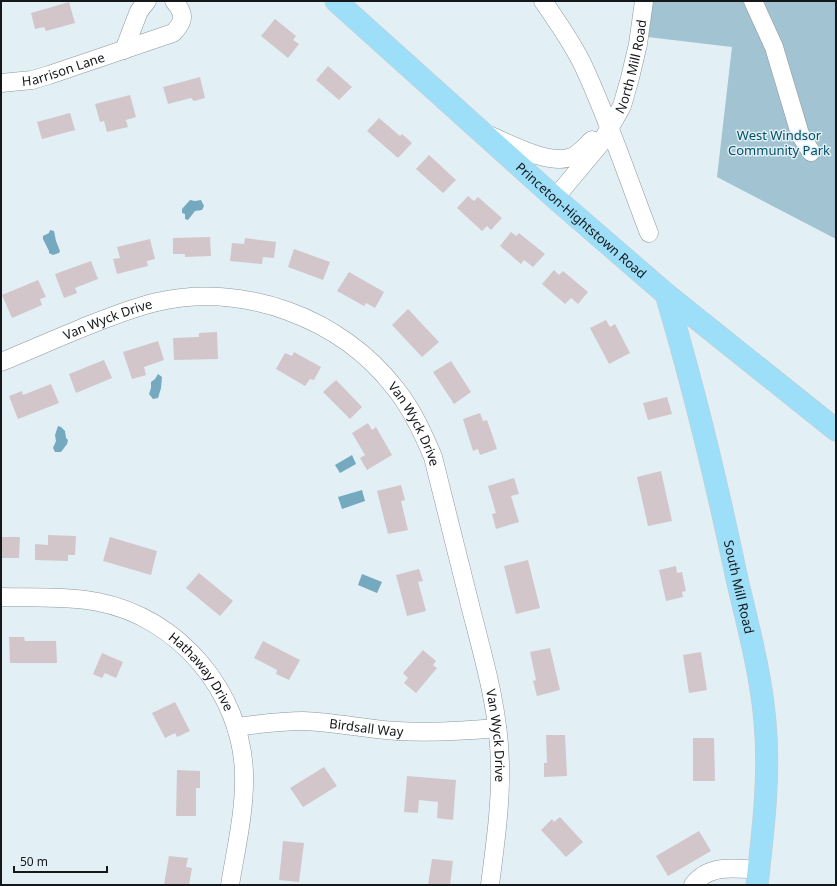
<svg xmlns="http://www.w3.org/2000/svg" width="837" height="886" viewBox="0 0 837 886" font-family="'Noto Sans',sans-serif">
	<rect width="100%" height="100%" fill="#e2eff5"/>
	<path fill="#a1c3d2" d="M645,1H836V239L717,177L732,47L639,36Z"/>
	<g fill="#74a9bf">
		<path d="M190,200L195,201L201,200L204,206L202,210L195,211L188,220L185,219V214L182,213V209Z"/>
		<path d="M50,230L54,231L56,241L60,251L59,253L53,255L49,253V251L43,239V236L49,233Z"/>
		<path d="M158,374L162,377L161,388L158,398L153,399L149,394L151,388V382L155,379Z"/>
		<path d="M58,426L61,427L65,431L66,438L68,440L67,444L61,452H55L53,448L56,441L55,435Z"/>
		<path d="M352,455L356,464L340,473L335,465Z"/>
		<path d="M362,490L365,501L342,509L338,497Z"/>
		<path d="M362,574L382,582L377,593L358,585Z"/>
	</g>
	<g fill="#d3c6cb">
		<path d="M69,2L75,23L46,31L44,27L35,29L31,13Z"/>
		<path d="M275,19L296,36L293,40L299,44L288,58L261,36Z"/>
		<path d="M328,66L352,87L339,100L316,80Z"/>
		<path d="M200,77L205,98L194,101L191,98L168,104L163,87Z"/>
		<path d="M130,95L136,117L126,120L128,127L107,132L104,121L100,122L95,104Z"/>
		<path d="M70,113L75,130L42,139L37,122Z"/>
		<path d="M379,118L400,136L402,134L412,143L398,158L367,131Z"/>
		<path d="M429,155L456,180L443,193L416,169Z"/>
		<path d="M468,196L474,201L478,197L502,218L491,230L487,226L482,231L457,208Z"/>
		<path d="M511,232L516,236L519,233L545,254L533,267L524,260L521,264L500,246Z"/>
		<path d="M210,237L211,256L185,257V254H173V238Z"/>
		<path d="M245,238L276,242L274,258L263,257L262,264L230,261L232,243L244,244Z"/>
		<path d="M150,239L155,259L147,261L148,266L117,274L113,259L120,258L117,247Z"/>
		<path d="M294,249L330,262L323,280L288,267Z"/>
		<path d="M91,261L98,279L75,288L77,293L64,298L55,274Z"/>
		<path d="M554,270L559,275L563,271L588,292L578,304L571,298L565,304L542,284Z"/>
		<path d="M349,272L384,292L375,308L366,303L364,306L337,291Z"/>
		<path d="M38,280L46,297L40,299L42,305L12,318L2,295Z"/>
		<path d="M408,309L439,342L422,357L392,325Z"/>
		<path d="M606,320L610,327L615,324L630,353L609,364L590,328Z"/>
		<path d="M217,332L218,359L174,360L173,338L199,337V333Z"/>
		<path d="M158,341L164,360L144,367L146,375L132,379L123,352Z"/>
		<path d="M294,352L321,367L314,380L310,379L305,386L276,369L285,353L292,356Z"/>
		<path d="M104,360L112,378L76,393L69,374Z"/>
		<path d="M451,361L471,392L454,404L433,372Z"/>
		<path d="M336,380L362,407L350,419L323,392Z"/>
		<path d="M51,384L59,403L18,419L9,396L22,391L23,395Z"/>
		<path d="M667,397L672,414L648,420L643,403Z"/>
		<path d="M480,413L483,421L487,420L497,449L480,455L478,449L473,451L463,419Z"/>
		<path d="M368,423L372,430L376,427L392,455L367,470L360,458L365,455L352,433Z"/>
		<path d="M661,471L672,521L648,526L637,477Z"/>
		<path d="M514,478L519,494L511,496L519,522L496,529L492,514L496,513L488,486Z"/>
		<path d="M401,485L405,500L401,501L408,530L388,534L377,491Z"/>
		<path d="M48,535L76,536L75,555H68V561L35,560V544L48,545Z"/>
		<path d="M1,537H20L19,558H1Z"/>
		<path d="M110,537L157,551L151,575L103,561Z"/>
		<path d="M528,560L540,608L516,614L504,566Z"/>
		<path d="M676,566L677,573L682,572L686,591L682,592L683,597L666,601L659,570Z"/>
		<path d="M419,569L423,581L418,582L426,611L407,616L396,575Z"/>
		<path d="M199,573L233,601L220,616L186,588Z"/>
		<path d="M9,637H24L25,641H56L57,663H10Z"/>
		<path d="M263,641L300,660L289,680L276,674L277,670L254,658Z"/>
		<path d="M550,648L560,690L537,696L533,681L536,680L530,652Z"/>
		<path d="M423,650L436,661L433,665L437,668L416,693L404,683L408,678L403,673Z"/>
		<path d="M701,652L707,690L689,693L683,655Z"/>
		<path d="M102,653L123,662L116,678L105,673L102,678L93,674Z"/>
		<path d="M175,702L190,731L177,737L175,733L165,738L152,713Z"/>
		<path d="M546,735H565L567,776L544,777V763H547Z"/>
		<path d="M693,738H714L715,781H693Z"/>
		<path d="M324,767L337,786L303,807L290,788Z"/>
		<path d="M177,770L200,771V788H196V816H176Z"/>
		<path d="M407,776L456,780L453,820L437,818L438,802L419,800L418,813L404,812Z"/>
		<path d="M560,817L583,842L566,857L541,830L552,819L554,822Z"/>
		<path d="M699,831L711,851L668,876L656,856Z"/>
		<path d="M283,841L304,843L299,882L279,880Z"/>
		<path d="M169,856L188,858L186,867L192,868L189,885H164Z"/>
		<path d="M432,859L453,861L450,885H428Z"/>
	</g>
	<g fill="none" stroke-linecap="round" stroke-linejoin="round">
		<defs>
			<g id="minor">
				<path d="M543,1C557,21 571,41 582,63C608,118 627,176 649,233"/>
				<path d="M753,1L774,47L800,134L811,152"/>
				<path d="M124,50L139,11L147,1"/>
				<path id="s1" d="M1,83L32,80L49,75L173,33C185,21 185,14 174,1"/>
				<path d="M489,135C510,144 552,167 574,156C581,152 587,145 592,140"/>
				<path id="s2" d="M555,198L601,143L622,106L630,78L638,44L644,1"/>
				<path id="s3" d="M1,362C28,351 55,339 82,328C107,318 131,308 157,302C244,282 341,318 395,388C412,409 423,433 433,457C446,509 459,561 472,613C485,663 499,712 500,764C501,805 495,845 490,885"/>
				<path id="s4" d="M1,597C33,598 66,596 98,602C178,617 242,692 244,774C245,811 236,848 230,885"/>
				<path id="s5" d="M236,727C258,724 280,721 303,721C334,722 365,729 397,731C431,733 464,731 497,728"/>
				<path d="M693,885C709,864 735,868 759,870"/>
			</g>
			<g id="major">
				<path id="s6" d="M336,1L555,198L666,294L836,430"/>
				<path id="s7" d="M666,294C694,388 717,484 737,579C748,626 761,674 765,722C770,777 763,831 757,885"/>
			</g>
		</defs>
		<use href="#minor" stroke="#8c989d" stroke-width="19"/>
		<use href="#major" stroke="#cbcccd" stroke-width="23"/>
		<use href="#minor" stroke="#fff" stroke-width="18"/>
		<use href="#major" stroke="#9ddff8" stroke-width="22"/>
	</g>
	<g text-anchor="middle" dominant-baseline="central" stroke-width="3" stroke-linejoin="round" paint-order="stroke">
		<g font-size="13" fill="#14181a" stroke="#e2eff5">
			<text stroke="none"><textPath href="#s2" startOffset="155">North Mill Road</textPath></text>
			<text stroke="none"><textPath href="#s1" startOffset="64">Harrison Lane</textPath></text>
			<text stroke="none"><textPath href="#s6" startOffset="329">Princeton-Hightstown Road</textPath></text>
			<text stroke="none"><textPath href="#s3" startOffset="115">Van Wyck Drive</textPath></text>
			<text stroke="none"><textPath href="#s3" startOffset="475">Van Wyck Drive</textPath></text>
			<text stroke="none"><textPath href="#s7" startOffset="302">South Mill Road</textPath></text>
			<text stroke="none"><textPath href="#s4" startOffset="226">Hathaway Drive</textPath></text>
			<text stroke="none"><textPath href="#s5" startOffset="131">Birdsall Way</textPath></text>
			<text stroke="none"><textPath href="#s3" startOffset="799">Van Wyck Drive</textPath></text>
		</g>
		<g font-size="13" fill="#014f66" stroke="#e2eff5">
			<text x="779" y="135">West Windsor<tspan x="779" dy="15">Community Park</tspan></text>
		</g>
	</g>
	<rect width="837" height="886" fill="none" stroke="#14181a" stroke-width="4"/>
	<path d="M14 866v6h93v-6" fill="none" stroke="#14181a" stroke-width="2"/>
	<text x="20" y="866" font-size="12" fill="#14181a" stroke="#e2eff5" stroke-width="3" paint-order="stroke">50 m</text>
</svg>
